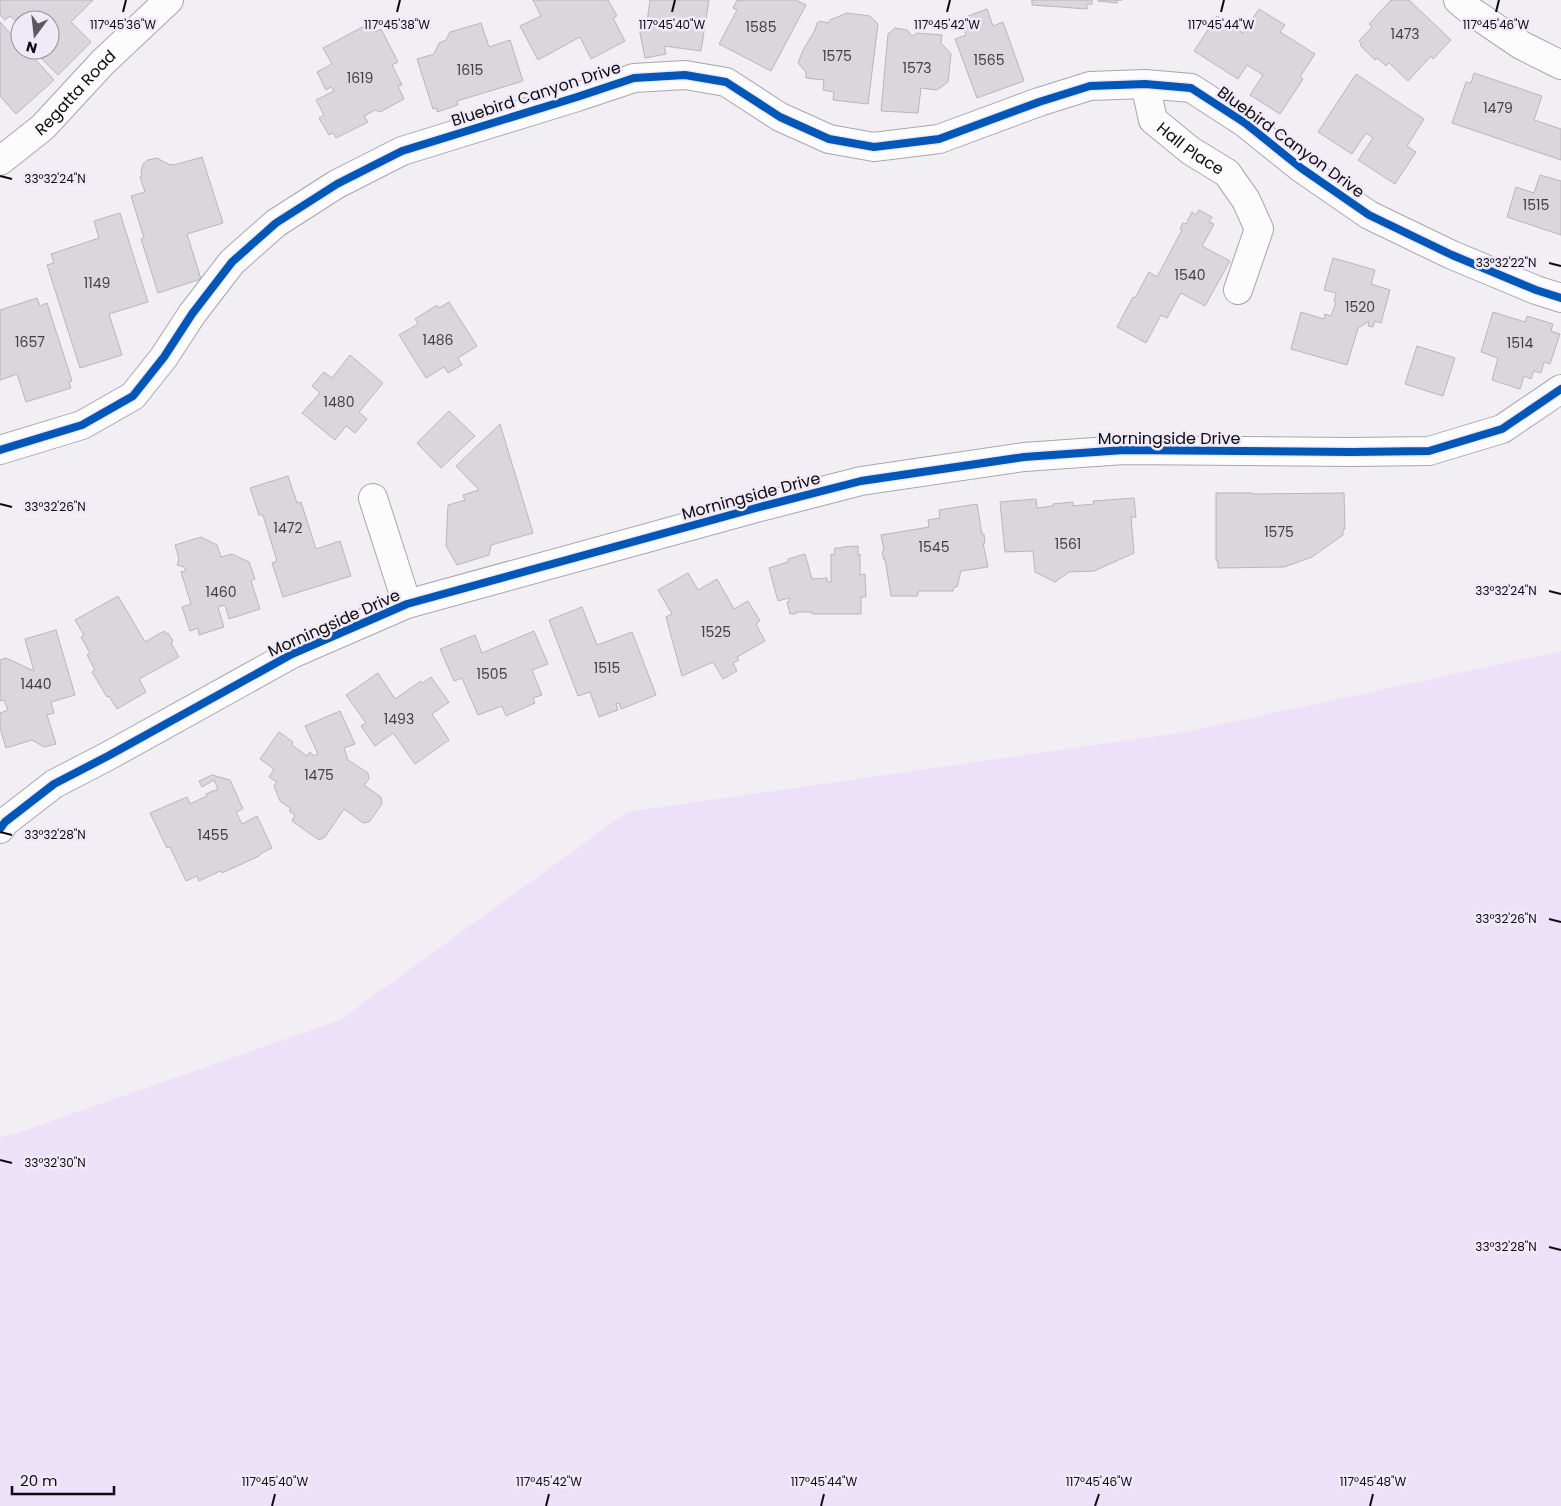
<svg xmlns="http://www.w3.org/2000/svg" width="1561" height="1506" viewBox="0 0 1561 1506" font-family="Poppins,sans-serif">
	<rect width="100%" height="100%" fill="#f1eef4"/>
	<path fill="#ede1fa" d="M1561,651V1506H0V1137L17,1133L340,1020L627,812L1185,732Z"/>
	<g fill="#d9d7db" stroke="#b8b6bb">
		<path d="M0,0H93L71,22L91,42L58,75L36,53L38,50H50V20H20V25L10,16L5,20L0,15Z"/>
		<path d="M533,0H608L617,16L613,18L625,41L591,59L580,37L538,60L520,26L541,16Z"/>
		<path d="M650,0H709L701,51L664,46L666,54L645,58L639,28L640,20L647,22Z"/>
		<path d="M737,0L741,1L742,0H796L806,5L771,71L719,44L737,10L733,8Z"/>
		<path d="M1032,0H1092V4H1087V9L1032,5Z"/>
		<path d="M1098,0H1122H1117V3L1098,1Z"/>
		<path d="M1391,0H1409L1451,40L1433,59L1431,56L1408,81L1389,63L1386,66L1377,58L1375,60L1360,45L1362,43L1359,41L1372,27L1369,24Z"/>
		<path d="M987,9L993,26L1003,22L1024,81L977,98L955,39L966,35L960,19Z"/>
		<path d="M1259,9L1285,25L1280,32L1315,54L1300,77L1303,79L1280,114L1250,95L1263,75L1247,65L1238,79L1194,51L1217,16L1243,33Z"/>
		<path d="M847,13L870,16L878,24L868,104L833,100L834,92L823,90L824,80L806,78V72L798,63L803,50L815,30L817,23L820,21L828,23L830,20Z"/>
		<path d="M0,22L20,44V50H27L54,80L16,114L0,96Z"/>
		<path d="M370,23L375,32L381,29L398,62L392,65L402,85L398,86L404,99L380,112L375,110L364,116L368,122L336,138L333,133L329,135L319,118L324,115L316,100L334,91L331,87L326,90L317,72L332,64L323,48Z"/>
		<path d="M481,23L489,47L510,40L523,81L457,101L458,105L437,112V108L433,109L417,59L434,54L439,43L446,40L450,32Z"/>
		<path d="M895,28L907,30L912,36L917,33L942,35L941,43L951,54L948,82L937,90L921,88L918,113L881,111L888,34Z"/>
		<path d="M1474,73L1542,96L1534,120L1561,129V160L1452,123L1466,82L1471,83Z"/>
		<path d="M1356,74L1424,119L1407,146L1416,152L1395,184L1358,160L1373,138L1366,133L1352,154L1318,132Z"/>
		<path d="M202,157L223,223L187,234L201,279L158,293L141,239L144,238L131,196L145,192L140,177L142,176L141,173L143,164L148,160L157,158L168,164L174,165Z"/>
		<path d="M1540,175L1561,181V235L1507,217L1516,187L1534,193Z"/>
		<path d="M1199,210L1212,217L1209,222L1214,224L1202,246L1230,261L1205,306L1181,293L1167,318L1161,315L1146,343L1117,327L1133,297L1135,298L1149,272L1157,277L1182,230L1180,229L1183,223L1186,224L1192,212L1196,215Z"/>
		<path d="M120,213L148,302L109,314L122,355L80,368L47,265L54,263L51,254L99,238L94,221Z"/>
		<path d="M1333,258L1375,270L1371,284L1390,290L1381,323L1375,321L1373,327L1368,326L1369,322H1368L1358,328L1347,365L1291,349L1301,312L1324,319L1325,314L1331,316L1336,302L1334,301L1336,293L1324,290Z"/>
		<path d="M37,298L40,306L47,303L72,381L69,382L71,388L26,402L17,374L0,380V310Z"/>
		<path d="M449,302L477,346L458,358L462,365L448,373L444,367L426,378L399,335L418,324L415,319L437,305L439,308Z"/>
		<path d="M1493,312L1525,322L1527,316L1553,324L1551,331L1560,334L1550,364L1544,362L1541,373L1534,371L1531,379L1524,376L1520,389L1492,380L1498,358L1481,352Z"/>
		<path d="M1417,346L1455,358L1443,396L1405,384Z"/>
		<path d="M350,355L383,383L359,412L367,419L355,433L346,426L335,440L302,413L320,393L312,386L324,372L332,378Z"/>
		<path d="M449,411L475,436L441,468L417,443Z"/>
		<path d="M500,424L533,533L491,545L489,555L457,565L446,546L448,505L465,500L463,495L479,490L456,466Z"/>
		<path d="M288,476L297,503L301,502L316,549L340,541L351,576L283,597L272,563L277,561L263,515H259L250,488Z"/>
		<path d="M1216,493H1252V494L1344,493L1345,529H1343V535L1312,557L1284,567L1218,568V561H1216Z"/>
		<path d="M1134,498L1136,517H1131L1134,553L1094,571L1069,572L1055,582L1035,572L1033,551L1005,552L1000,502L1036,499L1037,508L1053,506V504L1073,502V506L1094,504L1093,501Z"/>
		<path d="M977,504L982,534H984L985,543H983L988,567L961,571L957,587H954L953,591H919L917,596H891L885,559L884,560L882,552L884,551L881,535L929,527L928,520L940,518L939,510Z"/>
		<path d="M201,537L217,545L221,557L232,554L249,562L255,579L251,581L260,609L229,619L225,605L218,607L224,627L199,635L198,628L190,631L182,607L191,604L181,572L186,571L184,567L177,565L179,559L175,545Z"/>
		<path d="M858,546V555L860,554V575L865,574L866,597H861V614H812V612H796V614H790L787,602L790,601L789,598L778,601L769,568L788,562V559L805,554L812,579L827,578V582H831V554L834,555L835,548H842V547Z"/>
		<path d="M688,573L698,590L717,579L734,609L748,601L760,621L756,624L765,641L737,657L739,660L733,663L737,671L723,679L713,662L682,676L666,617L672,614L658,590Z"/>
		<path d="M118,596L145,642L164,631L166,634L168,633L173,641L171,643L179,657L139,679L146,692L117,709L109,696L107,697L92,672L95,670L87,655L90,653L81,637L84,635L75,620Z"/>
		<path d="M582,607L597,645L632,632L656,695L621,709L619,703L616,704L618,710L599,717L590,692L578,696L549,620Z"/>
		<path d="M56,630L75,695L51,702L54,713L47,715L56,744L44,747L32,740L6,748L0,728V713L8,710L4,700L0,701V660L6,658L34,671L25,639Z"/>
		<path d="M534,631L548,664L532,670L542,695L533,698L535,703L506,716L502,706L478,715L462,678L454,681L440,649L475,635L482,653Z"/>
		<path d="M378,673L395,699L421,681L423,683L431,677L449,702L432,714L449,740L415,764L393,733L375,746L361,726L366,723L346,695Z"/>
		<path d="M340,711L355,744L344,748L348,760L368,773L369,779L364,785L381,797L382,804L369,822L363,823L344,809L325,837L319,840L292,821L295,815L289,811L291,809L280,801L274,786L277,782L269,777L274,769L260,759L279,732L293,742L292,745L307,756L310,752L314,756L318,754L305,726Z"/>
		<path d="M212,775L230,780L243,809L236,812L242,824L257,816L272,848L260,854L259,856L222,873L220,871L199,881L197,876L186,881L170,847L167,848L150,813L187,797L190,804L207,796L206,794L218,789L214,780L202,787L199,781Z"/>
	</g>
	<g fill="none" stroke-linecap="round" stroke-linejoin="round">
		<defs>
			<g id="minor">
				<path d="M1458,0L1471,11L1521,45L1561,65"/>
				<path id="s1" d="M1145,84L1153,120L1191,151L1227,173L1246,200L1259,229L1238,290"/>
				<path id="s2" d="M0,161L43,127L103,62L169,0"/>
				<path d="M0,450L82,425L133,396L164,357L192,314L232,262L276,223L337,184L402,151L577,97L634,78L685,75L726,82L780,117L829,139L874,147L939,139L1039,102L1090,86L1145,84L1191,88L1245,123L1301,168L1369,215L1452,255L1536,290L1561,298"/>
				<path d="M373,498L407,604"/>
				<path d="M0,829L5,822L54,784L108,756L292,654L407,604L756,508L861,481L1024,457L1124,450L1352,452L1429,451L1502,429L1561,389"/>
			</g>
		</defs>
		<use href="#minor" stroke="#a8a6ab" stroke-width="30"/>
		<use href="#minor" stroke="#fdfcfd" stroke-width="28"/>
		<defs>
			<g id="cycleway">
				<path d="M0,450L82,425L133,396L164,357L192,314L232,262L276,223L337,184L402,151L577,97L634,78L685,75L726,82L780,117L829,139L874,147L939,139L1039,102L1090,86L1145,84L1191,88L1245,123L1301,168L1369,215L1452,255L1536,290L1561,298"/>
				<path d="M0,829L5,822L54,784L108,756L292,654L407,604L756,508L861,481L1024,457L1124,450L1352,452L1429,451L1502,429L1561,389"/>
			</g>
		</defs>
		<use href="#cycleway" stroke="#f0eaf8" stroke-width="11"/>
		<use href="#cycleway" stroke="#0057b8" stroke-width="8"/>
	</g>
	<path fill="none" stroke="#0d0b0f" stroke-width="2" d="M123,12L126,0M397,12L400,0M672,12L675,0M947,12L950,0M1221,12L1224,0M1496,12L1499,0M0,176L12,179M1549,263L1561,266M0,504L12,507M1549,591L1561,594M0,832L12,835M1549,919L1561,922M0,1160L12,1163M1549,1247L1561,1250M272,1506L275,1494M546,1506L549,1494M821,1506L824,1494M1095,1506L1099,1494M1370,1506L1373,1494"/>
	<g text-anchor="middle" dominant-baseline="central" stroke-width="5" stroke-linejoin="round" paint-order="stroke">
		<g font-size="14" fill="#424044">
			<text x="761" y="27">1585</text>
			<text x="1405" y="34">1473</text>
			<text x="837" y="56">1575</text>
			<text x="989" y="60">1565</text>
			<text x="917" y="68">1573</text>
			<text x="470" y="70">1615</text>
			<text x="360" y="78">1619</text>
			<text x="1498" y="108">1479</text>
			<text x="1536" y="205">1515</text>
			<text x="1190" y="275">1540</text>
			<text x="97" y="283">1149</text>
			<text x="1360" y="307">1520</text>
			<text x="438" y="340">1486</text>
			<text x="30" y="342">1657</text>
			<text x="1520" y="343">1514</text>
			<text x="339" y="402">1480</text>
			<text x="288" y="528">1472</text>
			<text x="1279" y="532">1575</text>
			<text x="1068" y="544">1561</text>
			<text x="934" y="547">1545</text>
			<text x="221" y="592">1460</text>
			<text x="716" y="632">1525</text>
			<text x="607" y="668">1515</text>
			<text x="492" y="674">1505</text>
			<text x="36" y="684">1440</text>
			<text x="399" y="719">1493</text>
			<text x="319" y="775">1475</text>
			<text x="213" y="835">1455</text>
		</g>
		<g font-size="16" fill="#0d0b0f" stroke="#f0eaf8">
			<text stroke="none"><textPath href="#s2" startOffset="102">Regatta Road</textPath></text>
			<text transform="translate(536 94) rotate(-18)">Bluebird Canyon Drive</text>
			<text transform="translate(1291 142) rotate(36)">Bluebird Canyon Drive</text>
			<text stroke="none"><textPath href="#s1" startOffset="84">Hall Place</textPath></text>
			<text x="1169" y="438">Morningside Drive</text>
			<text transform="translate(751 496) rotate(-15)">Morningside Drive</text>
			<text transform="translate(334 623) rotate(-24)">Morningside Drive</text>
		</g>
	</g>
	<g font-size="12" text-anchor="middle" fill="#0d0b0f" stroke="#f0eaf8" stroke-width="5" stroke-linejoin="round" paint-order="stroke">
		<text x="123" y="29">117°45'36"W</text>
		<text x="672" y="29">117°45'40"W</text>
		<text x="947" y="29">117°45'42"W</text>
		<text x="1221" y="29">117°45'44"W</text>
		<text x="1496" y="29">117°45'46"W</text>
		<text x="397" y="29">117°45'38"W</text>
		<text x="55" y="183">33°32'24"N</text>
		<text x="1506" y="267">33°32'22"N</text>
		<text x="55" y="511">33°32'26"N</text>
		<text x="1506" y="595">33°32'24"N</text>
		<text x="55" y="839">33°32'28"N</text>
		<text x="1506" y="923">33°32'26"N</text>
		<text x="55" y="1167">33°32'30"N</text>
		<text x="1506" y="1251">33°32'28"N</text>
		<text x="275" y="1486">117°45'40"W</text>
		<text x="549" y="1486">117°45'42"W</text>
		<text x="824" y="1486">117°45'44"W</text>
		<text x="1099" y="1486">117°45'46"W</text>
		<text x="1373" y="1486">117°45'48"W</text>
	</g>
	<g transform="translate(35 35) rotate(195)"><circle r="24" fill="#f0eaf8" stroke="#95919b"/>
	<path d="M0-4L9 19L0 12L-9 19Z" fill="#5d5a5f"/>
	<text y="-8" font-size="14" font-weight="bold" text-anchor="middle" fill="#0d0b0f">N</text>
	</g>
	<path d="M12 1486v8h102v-8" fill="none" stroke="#0d0b0f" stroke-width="2.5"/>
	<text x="20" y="1486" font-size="15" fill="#0d0b0f" stroke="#f0eaf8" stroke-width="4" paint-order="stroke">20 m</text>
</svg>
